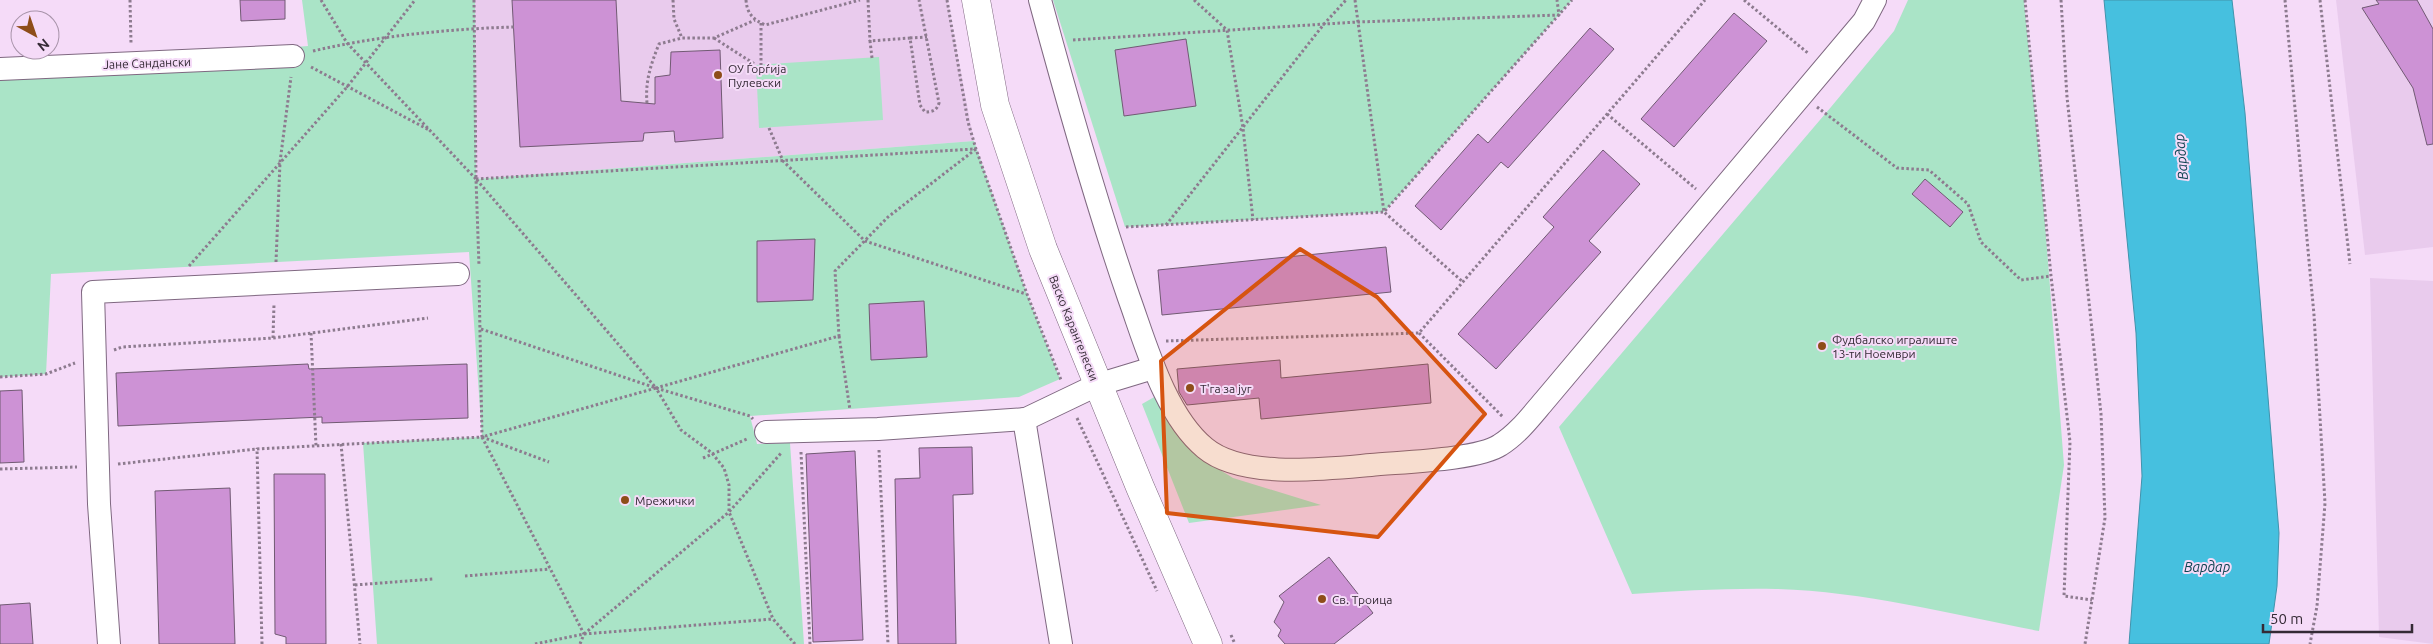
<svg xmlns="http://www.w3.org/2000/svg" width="2433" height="644" viewBox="0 0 2433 644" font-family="Ubuntu,sans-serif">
	<rect width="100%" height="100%" fill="#f5dbf8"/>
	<g fill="#e9cbed">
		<path d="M475,0H947L974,141L476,179Z"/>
		<path d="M2336,0H2433V247L2365,255Z"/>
		<path d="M2370,278L2433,281V644L2379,637Z"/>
	</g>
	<g fill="#aae4c7">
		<path d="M302,0H475L476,179L974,141L1027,294L1060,379L1019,397L750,416L757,444L790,443L804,644H377L363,443L482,437L469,252L51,274L46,374L0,377V70L308,46Z"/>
		<path d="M1053,0H1572L1384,212L1125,227Z"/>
		<path d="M1908,0H2024L2041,173L2064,465L2039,631C1955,615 1862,591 1776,589C1728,588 1680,591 1632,594L1559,427L1831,107L1894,31Z"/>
		<path d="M879,57L883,120L759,128L756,65Z"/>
		<path d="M1156,396L1193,453L1233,478L1321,505L1189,523L1142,404Z"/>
	</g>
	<path fill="#46c0df" stroke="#4193ac" d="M2104,0H2232L2245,113L2279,533L2277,586L2269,644H2129L2142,476L2136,333Z"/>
	<g fill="#cd92d5" stroke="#715a73">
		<path d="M240,0H285V19L241,21Z"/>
		<path d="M512,0H616L621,101L655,104V77L670,75L671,52L720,50L723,138L675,142L674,131L644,133L643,141L520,147Z"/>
		<path d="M2376,0H2417L2433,29V144L2427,145L2413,88L2362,8L2379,4Z"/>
		<path d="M1734,13L1767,41L1674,147L1641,119Z"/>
		<path d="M1590,28L1614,49L1508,168L1501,162L1441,230L1415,206L1478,134L1488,143Z"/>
		<path d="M1186,39L1196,106L1124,116L1115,50Z"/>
		<path d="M1603,150L1640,184L1589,241L1601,252L1496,369L1458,334L1554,227L1543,217Z"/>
		<path d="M1925,179L1963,212L1950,227L1912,194Z"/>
		<path d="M815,239L813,300L757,302V241Z"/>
		<path d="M1386,247L1391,292L1162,315L1158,270Z"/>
		<path d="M924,301L927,357L871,360L869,304Z"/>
		<path d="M1280,360L1281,378L1428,364L1431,403L1261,419L1259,398L1187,405L1179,392L1177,369Z"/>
		<path d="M308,364L309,369L467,364L468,418L322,423V417L118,426L116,373Z"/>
		<path d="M22,390L24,462L0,463V391Z"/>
		<path d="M972,447L973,494L953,495L956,644H898L895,479L920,478L919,448Z"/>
		<path d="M855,451L863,640L813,642L806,454Z"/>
		<path d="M274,474H325L326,644H286V637L275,634Z"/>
		<path d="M230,488L235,644H159L155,491Z"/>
		<path d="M1329,557L1373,613L1334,644H1285L1278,636L1281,630L1274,622L1284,602L1279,596Z"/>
		<path d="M30,603L33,644H0V605Z"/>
	</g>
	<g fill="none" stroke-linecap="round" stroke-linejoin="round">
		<defs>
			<g id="minor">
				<path d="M1040,0C1067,100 1095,200 1129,298C1146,345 1165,415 1205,448C1242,479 1325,469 1371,465C1400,462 1478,460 1500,445C1518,434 1532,415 1545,400L1864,21L1875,0"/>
				<path d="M0,69L293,56"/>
				<path d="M1024,419L1061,644"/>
				<path d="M766,432L878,429L1026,419L1097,385L1153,368"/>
				<path d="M109,644L99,504L93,292L458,274"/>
			</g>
			<path id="tertiary" d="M976,0L995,105L1043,249L1140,487L1208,644"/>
		</defs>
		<use href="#minor" stroke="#7f6881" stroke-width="24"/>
		<use href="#tertiary" stroke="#7f6881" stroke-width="29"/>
		<g stroke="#8d7b8f" stroke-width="3" stroke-dasharray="2.5 2.5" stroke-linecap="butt">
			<path d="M130,0L131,43"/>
			<path d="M321,0L347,43L476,179L479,266"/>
			<path d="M474,0L476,179L656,388L482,437"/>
			<path d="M673,0L674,19L682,38"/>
			<path d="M746,0C747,14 753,19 765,25L860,0"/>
			<path d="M868,0L870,41"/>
			<path d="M947,0L968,122L976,149L1027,294L1061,380"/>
			<path d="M1194,0L1227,30L1243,128L1253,220"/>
			<path d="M1355,0L1384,212L1463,282"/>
			<path d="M1744,0L1809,54"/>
			<path d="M2025,0L2051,276L2070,442L2064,596L2092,600"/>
			<path d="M2061,0L2067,97L2101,414L2105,518L2085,644"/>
			<path d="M2285,0L2314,315L2325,503L2317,606L2310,644"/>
			<path d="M2320,0L2350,264"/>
			<path d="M761,23V65"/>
			<path d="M714,38L756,65"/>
			<path d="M910,38L927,37"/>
			<path d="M1073,40L1357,22L1559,15L1557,0"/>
			<path d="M313,51C378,36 447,29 514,27"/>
			<path d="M872,58L870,41L910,38L920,105L925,112C933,112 937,110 939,103L919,0"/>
			<path d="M311,67L429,130"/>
			<path d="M647,103C645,81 651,64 659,44L682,38H714L755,20"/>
			<path d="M1817,107L1897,168L1929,170L1968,204L1981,242L2021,280L2051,276"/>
			<path d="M1607,114L1696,189"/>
			<path d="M769,128L783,161L865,241L1026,294"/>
			<path d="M476,179L974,149"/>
			<path d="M1166,225L1324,24L1346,0"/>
			<path d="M1126,227L1384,212L1572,0"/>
			<path d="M276,262L280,162L291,77"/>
			<path d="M189,266L347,87L415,0"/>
			<path d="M481,329L656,388L750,416L753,419"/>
			<path d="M311,333L316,446"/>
			<path d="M1419,333L1503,417"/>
			<path d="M839,336L850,410"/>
			<path d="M273,338L274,304"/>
			<path d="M1166,341L1419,333L1705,0"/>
			<path d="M114,350L122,347L273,338L428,318"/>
			<path d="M0,377L46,374L75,363"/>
			<path d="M1077,418L1157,591"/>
			<path d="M482,437L584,634L580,644"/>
			<path d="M482,437L549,462"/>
			<path d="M341,444L360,644"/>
			<path d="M879,450L888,644"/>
			<path d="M801,452L810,644"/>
			<path d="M703,458L747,439"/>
			<path d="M118,464L257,449"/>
			<path d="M0,469L77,467"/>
			<path d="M465,576L550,569"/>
			<path d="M355,585L433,579"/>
			<path d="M584,634L729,512L782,452"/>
			<path d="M1231,635L1235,644"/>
			<path d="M262,644L257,449L482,437L479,280"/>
			<path d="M535,644L584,634L773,619"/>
			<path d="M795,644L773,619L729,512V485L724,468L712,453L681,430L656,388L839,336L835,271L888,217L976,149"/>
		</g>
		<use href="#minor" stroke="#fff" stroke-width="22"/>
		<use href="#tertiary" stroke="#fff" stroke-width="28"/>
	</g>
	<path fill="#d65410" fill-opacity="0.2" stroke="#d65410" stroke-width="4" stroke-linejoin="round" d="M1300,249L1377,297L1485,414L1378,537L1167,513L1161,361Z"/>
	<g fill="#8e4d19" stroke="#f5dbf8" stroke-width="2">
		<circle cx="718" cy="75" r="5"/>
		<circle cx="1822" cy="346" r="5"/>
		<circle cx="1190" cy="388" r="5"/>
		<circle cx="625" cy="500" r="5"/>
		<circle cx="1322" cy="599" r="5"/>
	</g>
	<g text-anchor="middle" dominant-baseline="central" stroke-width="4" stroke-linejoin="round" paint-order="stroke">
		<g font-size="12" fill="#342a35" stroke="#f5dbf8">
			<text transform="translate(147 63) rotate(-2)">Јане Сандански</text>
			<text transform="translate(1074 328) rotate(68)">Васко Карангелески</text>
		</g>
		<g font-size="12" fill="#342a35" stroke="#f5dbf8" text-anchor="start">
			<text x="728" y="68">ОУ Ѓорѓија<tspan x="728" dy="14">Пулевски</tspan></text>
			<text x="1832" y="339">Фудбалско игралиште<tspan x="1832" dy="14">13-ти Ноември</tspan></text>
			<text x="1200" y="388">Т'га за југ</text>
			<text x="635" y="500">Мрежички</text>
			<text x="1332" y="599">Св. Троица</text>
		</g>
		<g font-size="14" font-style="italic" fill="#0d4350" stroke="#f5dbf8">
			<text transform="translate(2181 157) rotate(-95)">Вардар</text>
			<text x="2207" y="567">Вардар</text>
		</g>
	</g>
	<g transform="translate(35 35) rotate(140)"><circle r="24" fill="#f5dbf8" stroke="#a894aa"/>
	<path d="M0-4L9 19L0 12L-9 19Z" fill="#8e4d19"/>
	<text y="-8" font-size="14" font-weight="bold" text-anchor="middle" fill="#342a35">N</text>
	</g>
	<path d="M2263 624v8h149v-8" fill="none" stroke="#342a35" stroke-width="2.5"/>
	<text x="2270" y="624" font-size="15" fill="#342a35" stroke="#f5dbf8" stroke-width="4" paint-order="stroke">50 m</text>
</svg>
